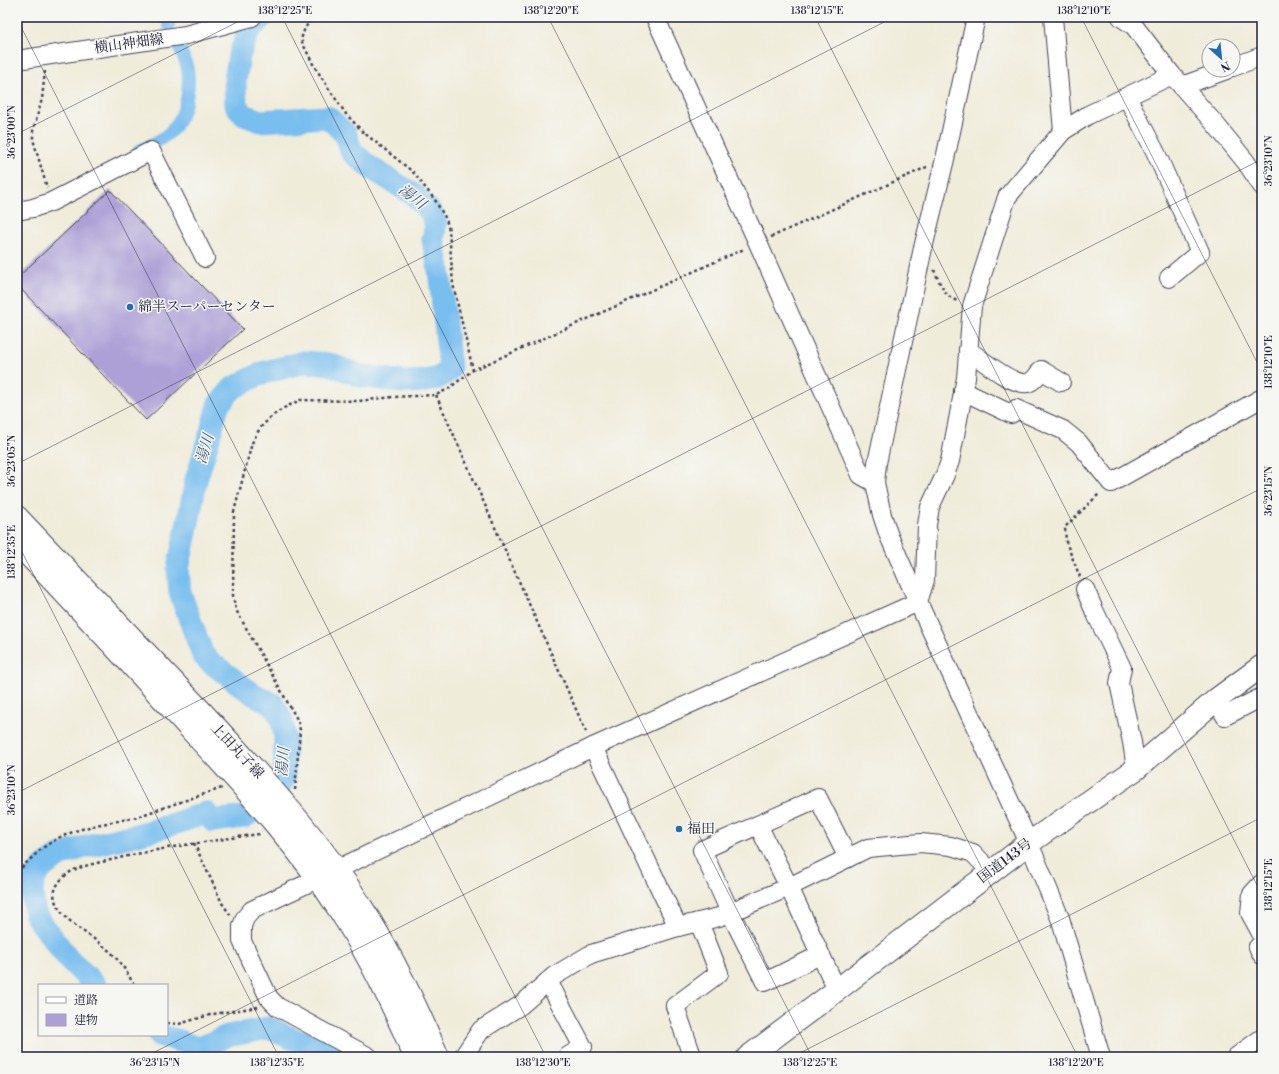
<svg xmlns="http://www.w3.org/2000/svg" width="1279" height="1074" viewBox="0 0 1279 1074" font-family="'Libre Bodoni','Noto Serif JP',serif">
	<rect width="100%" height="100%" fill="#f6f6f2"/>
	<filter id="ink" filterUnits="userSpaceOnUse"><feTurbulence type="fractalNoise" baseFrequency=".025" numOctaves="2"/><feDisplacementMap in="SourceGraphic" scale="8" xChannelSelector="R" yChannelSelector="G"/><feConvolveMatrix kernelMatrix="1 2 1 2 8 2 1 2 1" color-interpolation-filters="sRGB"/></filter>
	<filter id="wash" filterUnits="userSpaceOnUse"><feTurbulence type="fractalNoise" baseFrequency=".012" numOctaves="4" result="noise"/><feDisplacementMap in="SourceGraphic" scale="16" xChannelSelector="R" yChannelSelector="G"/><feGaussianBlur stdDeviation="0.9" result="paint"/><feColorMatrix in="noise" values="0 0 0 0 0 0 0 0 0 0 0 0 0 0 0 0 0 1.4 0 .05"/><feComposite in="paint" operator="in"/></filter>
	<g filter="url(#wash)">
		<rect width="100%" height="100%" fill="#f0ecda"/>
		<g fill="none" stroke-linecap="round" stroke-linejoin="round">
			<g stroke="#78beef" stroke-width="13">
				<path d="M166,17L169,25"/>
				<path d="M139,151C150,145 163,140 171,131C185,117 190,91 188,72C187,64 183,56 180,48"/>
			</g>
			<g stroke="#78beef" stroke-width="23">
				<path d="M95,985L67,957L36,916L32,896L33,880L43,867L59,856L87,846L131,836L161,828L206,813L213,821L244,817L270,802L284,779L285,739L282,720L273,704L253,694L210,662L203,655L180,593L178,569L189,517L196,480L210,435L218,405L233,388L262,373L305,362L329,364L361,376L405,382L425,381L438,378L446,373L450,368L439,270L433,239L436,224L430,211L414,195L395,183L371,168L352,152L346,135L334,123L327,117L260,121L244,115L236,105L235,81L239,56L249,30L262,17"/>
				<path d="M159,1035L180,1041L194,1047H202L227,1036L268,1028L291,1038L327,1049L335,1057"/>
			</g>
		</g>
		<g id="blocks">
			<path fill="#ada0d7" d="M110,190L243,329L146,420L17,285V278Z"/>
		</g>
	</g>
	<g filter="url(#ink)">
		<use href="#blocks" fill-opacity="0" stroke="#414053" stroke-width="1"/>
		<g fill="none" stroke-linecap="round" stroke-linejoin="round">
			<defs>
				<g id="minor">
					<path d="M655,17L758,243L861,475L875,483"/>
					<path d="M976,17L945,159L923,248L877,463L875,483L882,515L889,536L918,602L1029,843L1060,918L1101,1057"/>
					<path d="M1053,17L1063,131"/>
					<path d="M1121,17L1134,26L1172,75L1216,125L1246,162L1262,186"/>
					<path d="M17,60L186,35L252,17"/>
					<path d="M1233,67L1262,56"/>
					<path d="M1182,86L1226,70"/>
					<path d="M1127,97L1156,153L1200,252L1169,278"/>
					<path d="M17,211L33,208L51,202L151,151L205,258"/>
					<path d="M968,350C981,359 1012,386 1028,383C1034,381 1038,375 1041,370L1061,382"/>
					<path d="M963,391L1011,414L1016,409L1063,430L1079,443L1111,483L1262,398"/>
					<path d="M1085,589L1094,610L1122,668L1119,683L1132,742L1136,769"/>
					<path d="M1217,699L1225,716L1262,697"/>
					<path d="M593,747L678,927"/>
					<path d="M758,825L789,887L837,990"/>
					<path d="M1262,883L1252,894L1250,913L1262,935"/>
					<path d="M1262,943L1258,947L1262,955"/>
					<path d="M820,955L765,982L730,912L702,850L818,798L848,858"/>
					<path d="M548,981L583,1047L567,1057"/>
					<path d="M369,1057L278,1007L269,998L242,941V926L245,918L252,910L593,747L918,602L925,580L927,525L930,507L945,475L950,461L966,378L972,306L1007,197L1063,131L1088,115L1172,75"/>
					<path d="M463,1057L481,1030L521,1005L554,976L591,954L678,927L719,917L789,887L868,848L921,843L951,846L973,853L990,871"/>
					<path d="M693,1057L690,1050L675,1006L719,973L699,922"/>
					<path d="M1236,1057L1262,1038"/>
				</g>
				<g id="major">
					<path d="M17,517C78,582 140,646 201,711C258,773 316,834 361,906C392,954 416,1005 438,1057"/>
					<path d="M17,543C80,609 142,676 203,743C252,796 301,850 340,911C370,957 394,1007 415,1057"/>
				</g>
				<path id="highway" d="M748,1057L837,990L1029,843L1136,769L1217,699L1262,666"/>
			</defs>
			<use href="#minor" stroke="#414053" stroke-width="20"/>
			<use href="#major" stroke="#414053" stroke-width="24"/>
			<use href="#highway" stroke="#414053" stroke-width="24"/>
			<g stroke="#414053" stroke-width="2.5" stroke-dasharray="3 3" stroke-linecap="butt">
				<path d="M317,17C306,23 304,29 301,40L313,64L329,89L346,114L363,132L413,172L435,200L446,219L449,230L453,284L473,370"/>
				<path d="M45,71L42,99L33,131V139L47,188"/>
				<path d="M771,237L929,166"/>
				<path d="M934,270C939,281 945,298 958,301"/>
				<path d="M436,395L587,734"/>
				<path d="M1080,577L1066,542L1065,527L1100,493"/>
				<path d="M295,790L300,730L298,721L245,626L236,610L233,596L234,512L252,443L260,428L272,416L284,408L300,400L359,401L393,397L436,395L448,389L473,370L744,249"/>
				<path d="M194,843L222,903L231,916"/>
				<path d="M17,872L41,849L58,838L75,831L96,825L133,818L222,788"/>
				<path d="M134,985C127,972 119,959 107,949C91,935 65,923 56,903C50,890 61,877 72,871C86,864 104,862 119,858C165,847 212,841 259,834L261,832"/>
				<path d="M167,1023L179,1024L213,1014L258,1007"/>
			</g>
			<use href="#minor" stroke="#fff" stroke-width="18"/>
			<use href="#major" stroke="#fff" stroke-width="22"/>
			<use href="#highway" stroke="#fff" stroke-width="22"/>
		</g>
	</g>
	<path fill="none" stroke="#22223b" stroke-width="1" stroke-opacity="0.45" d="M282,17L812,1057M548,17L1078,1057M815,17L1262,895M1081,17L1262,372M17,19L546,1057M17,134L247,17M17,464L894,17M17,542L279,1057M17,793L1262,159M145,1057L1262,488M792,1057L1262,817"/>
	<g fill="#1f6fb2" stroke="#f6f6f2" stroke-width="1.5">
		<circle cx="130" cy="307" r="4"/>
		<circle cx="679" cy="829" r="4"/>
	</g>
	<g text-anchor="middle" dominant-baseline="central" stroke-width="3" stroke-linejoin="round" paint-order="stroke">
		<g font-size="14" fill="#22223b" stroke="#f6f6f2">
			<text transform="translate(129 44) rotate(-8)">横山神畑線</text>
			<text transform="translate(237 751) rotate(47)">上田丸子線</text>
			<text transform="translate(1005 861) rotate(-37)">国道143号</text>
		</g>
		<g font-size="14" fill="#22223b" stroke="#f6f6f2" text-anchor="start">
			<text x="138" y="307">綿半スーパーセンター</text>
			<text x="687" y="829">福田</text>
		</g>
		<g font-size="15" font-style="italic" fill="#40597a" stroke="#f6f6f2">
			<text transform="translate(412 197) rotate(38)">湯川</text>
			<text transform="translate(205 449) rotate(-73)">湯川</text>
			<text transform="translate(283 762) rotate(-85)">湯川</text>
		</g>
	</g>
	<rect width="1279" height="1074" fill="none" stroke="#f6f6f2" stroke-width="44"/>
	<rect x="38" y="984" width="130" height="52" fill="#f6f6f2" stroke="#a1a1a9"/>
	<rect x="46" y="997" width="20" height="6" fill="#ffffff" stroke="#a1a1a9"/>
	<text x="74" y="1004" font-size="12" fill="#22223b">道路</text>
	<rect x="46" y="1014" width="20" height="12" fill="#ada0d7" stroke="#a1a1a9"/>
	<text x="74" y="1024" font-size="12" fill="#22223b">建物</text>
	<g transform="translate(1221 58) rotate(153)"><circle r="19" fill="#f6f6f2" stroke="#a1a1a9"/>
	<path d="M0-3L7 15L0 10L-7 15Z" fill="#1f6fb2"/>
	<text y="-6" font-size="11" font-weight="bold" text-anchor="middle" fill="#22223b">N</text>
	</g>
	<rect x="22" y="22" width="1235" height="1030" fill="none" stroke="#22223b" stroke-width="1.5"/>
	<g font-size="10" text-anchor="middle" fill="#22223b">
		<text x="285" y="14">138°12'25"E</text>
		<text x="551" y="14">138°12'20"E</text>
		<text x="817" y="14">138°12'15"E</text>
		<text x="1084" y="14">138°12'10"E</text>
		<text transform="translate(11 132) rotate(-90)" y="4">36°23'00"N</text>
		<text transform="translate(1268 161) rotate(-90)" y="4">36°23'10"N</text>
		<text transform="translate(1268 362) rotate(-90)" y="4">138°12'10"E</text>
		<text transform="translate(11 461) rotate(-90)" y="4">36°23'05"N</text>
		<text transform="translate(1268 491) rotate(-90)" y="4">36°23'15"N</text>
		<text transform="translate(11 552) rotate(-90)" y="4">138°12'35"E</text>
		<text transform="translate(11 790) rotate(-90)" y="4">36°23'10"N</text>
		<text transform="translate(1268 885) rotate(-90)" y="4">138°12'15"E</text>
		<text x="155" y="1066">36°23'15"N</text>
		<text x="277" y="1066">138°12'35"E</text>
		<text x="543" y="1066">138°12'30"E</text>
		<text x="810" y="1066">138°12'25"E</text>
		<text x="1076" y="1066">138°12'20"E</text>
	</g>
</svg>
